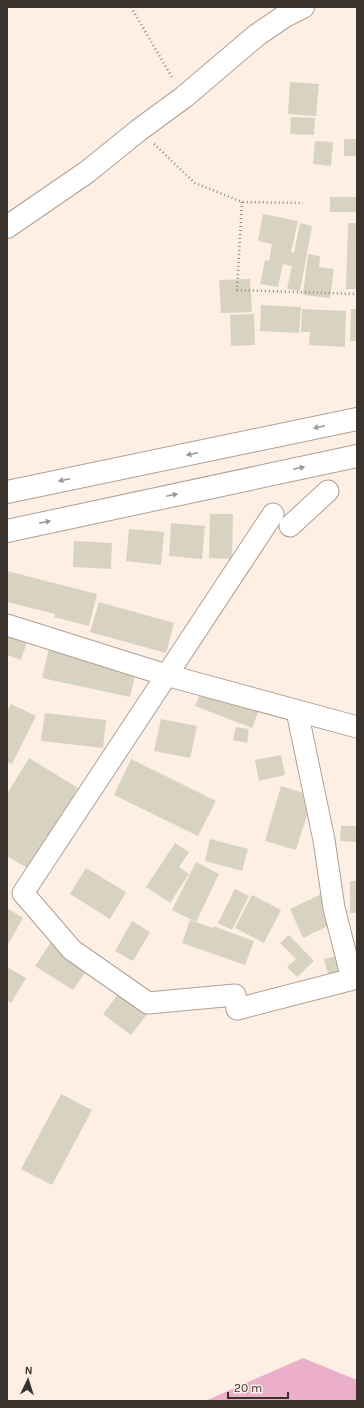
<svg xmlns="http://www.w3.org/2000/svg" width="364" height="1408" viewBox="0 0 364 1408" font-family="Karla,sans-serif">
	<rect width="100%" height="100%" fill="#fdefe4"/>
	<path fill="#ecafca" d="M303,1358L357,1380V1401H205Z"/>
	<g fill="#d8d3c0">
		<path d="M290,82L319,84L316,116L288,114Z"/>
		<path d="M291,117L315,118L314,135L290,134Z"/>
		<rect x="344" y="139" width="13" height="17"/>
		<path d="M315,141L333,142L331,166L313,164Z"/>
		<rect x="330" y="197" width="27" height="15"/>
		<path d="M263,214L298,221L291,252L294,253L300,223L312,226L300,291L287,289L292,266L283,264L278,287L260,284L265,260L269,261L272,244L258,241Z"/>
		<path d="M348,223H357V289H346Z"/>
		<path d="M308,254L320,256L319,267L334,269L330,298L303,295Z"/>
		<path d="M250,279L252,312L221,313L219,280Z"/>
		<path d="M261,305L301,307L299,333L260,331Z"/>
		<path d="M302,309L346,311L345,347L309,345L310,332H301Z"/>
		<path d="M351,309H357V341H350Z"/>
		<path d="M254,314L255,345L231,346L230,315Z"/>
		<path d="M210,514H233L232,559L209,558Z"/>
		<path d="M171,523L205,526L202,559L169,556Z"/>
		<path d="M129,529L164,532L161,565L126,561Z"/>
		<path d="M74,541L112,543L111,569L73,567Z"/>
		<path d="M7,571L97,594L89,626L54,617L55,614L7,602Z"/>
		<path d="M99,602L174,623L166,653L90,632Z"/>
		<path d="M7,631L28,639L21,660L7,655Z"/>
		<path d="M49,648L137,667L130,697L42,678Z"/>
		<path d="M202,689L259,710L252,728L195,706Z"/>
		<path d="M11,704L36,716L12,764L7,762V712Z"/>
		<path d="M45,713L106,720L103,748L41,741Z"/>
		<path d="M161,719L197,726L190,758L154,751Z"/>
		<path d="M236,727L249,729L247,743L233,740Z"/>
		<path d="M281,755L285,775L259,781L255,760Z"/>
		<path d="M29,758L78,788L29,869L7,856V794Z"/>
		<path d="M131,759L216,801L198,836L114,795Z"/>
		<path d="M281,786L313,796L296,850L265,841Z"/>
		<path d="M341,826H357V842L340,841Z"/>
		<path d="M210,839L248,849L242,871L205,861Z"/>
		<path d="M175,843L189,852L179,867L189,874L170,903L146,887Z"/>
		<path d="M196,862L219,874L196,922L172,910Z"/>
		<path d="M86,868L126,892L110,919L70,894Z"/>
		<rect x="350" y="881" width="7" height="32"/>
		<path d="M235,889L249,896L232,930L218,923Z"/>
		<path d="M328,891L342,919L303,938L290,909Z"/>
		<path d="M252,895L281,910L264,943L235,928Z"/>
		<path d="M7,908L23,918L7,946Z"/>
		<path d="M190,920L213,928V926L254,941L245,965L182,943Z"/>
		<path d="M132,921L150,932L133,961L115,951Z"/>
		<path d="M289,935L314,961L297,977L287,967L296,959L280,943Z"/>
		<path d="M51,942L89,967L73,990L35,966Z"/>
		<path d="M357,951V980L331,986L324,959Z"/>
		<path d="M7,967L26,978L11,1003L7,1000Z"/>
		<path d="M127,983L155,1004L131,1035L103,1014Z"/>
		<path d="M61,1094L92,1110L52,1185L21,1169Z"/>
	</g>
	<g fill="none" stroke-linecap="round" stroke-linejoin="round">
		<defs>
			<g id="minor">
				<path d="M273,514L23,893L72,950L148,1003L235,995L237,1009L357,978"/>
				<path d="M290,526L328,491"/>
				<path d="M7,625L166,675L357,727"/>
				<path d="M297,711L324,840L334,908L352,979"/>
			</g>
			<path id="primary" d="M7,227L87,172L139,130L184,97L257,35L285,16L303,7"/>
			<g id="motorway">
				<path d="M7,492L357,419"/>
				<path d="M7,531L357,456"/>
			</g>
		</defs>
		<use href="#minor" stroke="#b1a094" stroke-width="23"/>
		<use href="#primary" stroke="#b1a094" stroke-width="24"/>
		<use href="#motorway" stroke="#b1a094" stroke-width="24"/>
		<g stroke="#948a82" stroke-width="2.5" stroke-dasharray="1 3" stroke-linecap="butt">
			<path d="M131,7L173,79"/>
			<path d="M154,144L195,183L242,202L303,203"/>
			<path d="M242,202L237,290L357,294"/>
		</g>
		<use href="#minor" stroke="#fff" stroke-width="21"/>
		<use href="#primary" stroke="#fff" stroke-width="22"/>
		<use href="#motorway" stroke="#fff" stroke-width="22"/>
	</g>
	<defs><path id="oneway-solid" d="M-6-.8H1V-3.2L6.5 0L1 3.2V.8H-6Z"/></defs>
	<g fill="#9c9896">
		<use href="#oneway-solid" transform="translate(319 427) rotate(168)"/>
		<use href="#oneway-solid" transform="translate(192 454) rotate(168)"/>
		<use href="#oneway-solid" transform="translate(299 468) rotate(-12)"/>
		<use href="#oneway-solid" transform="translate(64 480) rotate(168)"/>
		<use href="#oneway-solid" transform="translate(172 495) rotate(-12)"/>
		<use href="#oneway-solid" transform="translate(45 522) rotate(-12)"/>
	</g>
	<rect width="364" height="1408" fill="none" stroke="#39322d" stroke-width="16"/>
	<g transform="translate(28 1380) rotate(4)" stroke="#fdefe4" stroke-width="3" paint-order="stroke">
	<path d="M0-3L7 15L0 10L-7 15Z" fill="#39322d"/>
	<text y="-6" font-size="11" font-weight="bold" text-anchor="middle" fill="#39322d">N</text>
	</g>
	<path d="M228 1392v6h60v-6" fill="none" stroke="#39322d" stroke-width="2"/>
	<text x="234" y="1392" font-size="12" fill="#39322d" stroke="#fdefe4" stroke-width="3" paint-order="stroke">20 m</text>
</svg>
